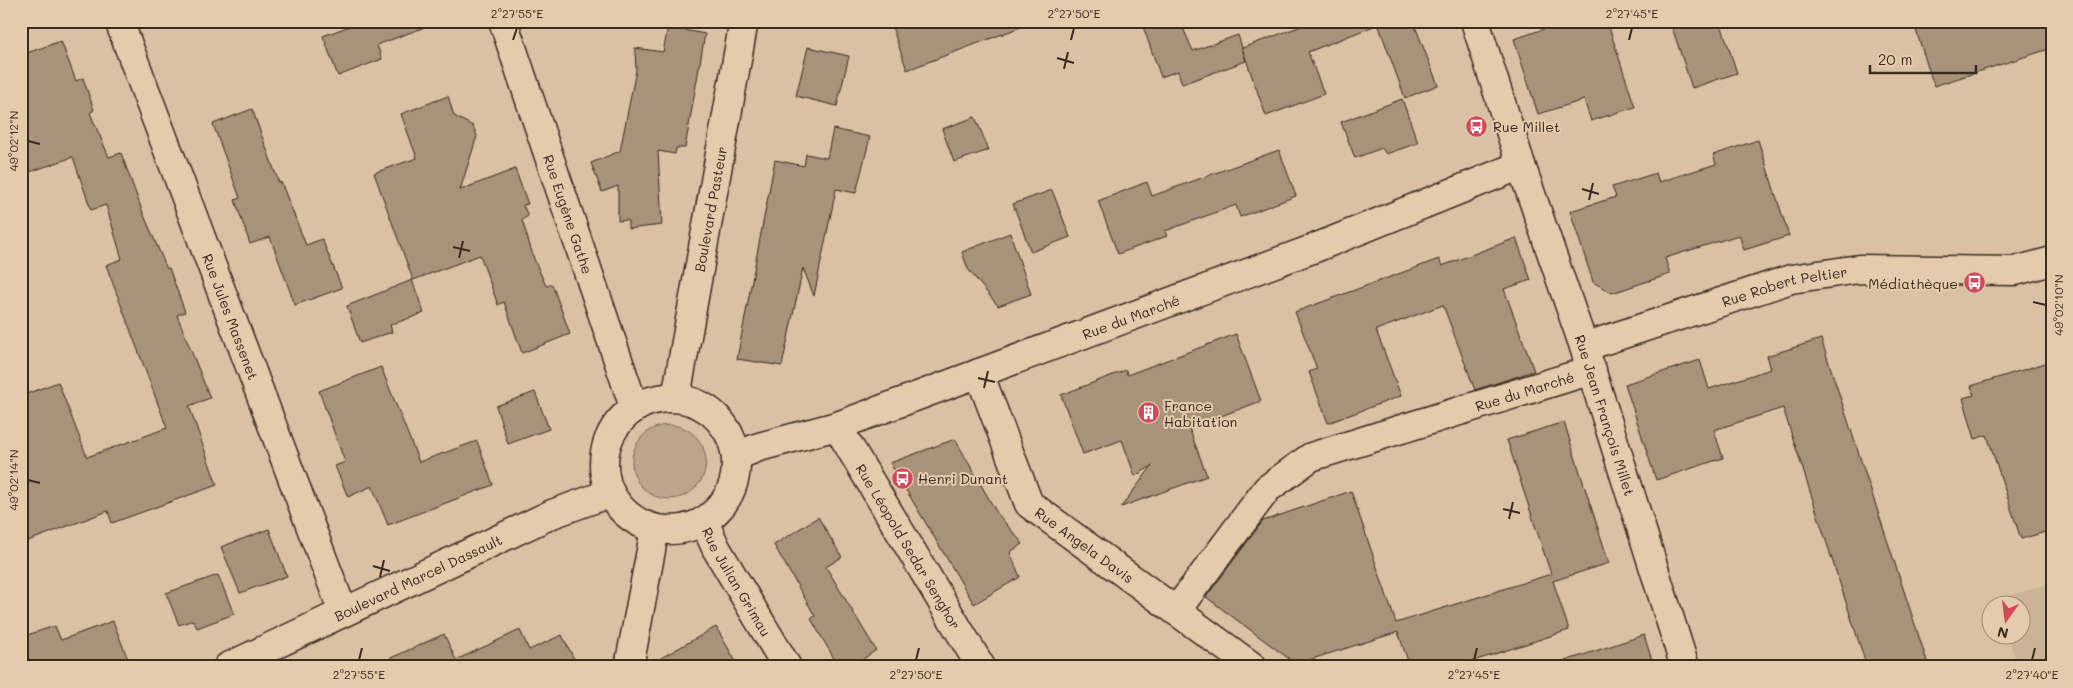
<svg xmlns="http://www.w3.org/2000/svg" width="2073" height="688" viewBox="0 0 2073 688" font-family="Mali,sans-serif">
	<rect width="100%" height="100%" fill="#dac1a4"/>
	<filter id="ink" filterUnits="userSpaceOnUse"><feTurbulence type="fractalNoise" baseFrequency=".02" numOctaves="2"/><feDisplacementMap in="SourceGraphic" scale="10" xChannelSelector="R" yChannelSelector="G"/><feConvolveMatrix kernelMatrix="1 2 1 2 8 2 1 2 1" color-interpolation-filters="sRGB"/></filter>
	<g filter="url(#ink)">
		<path fill="#cbb397" d="M2052,582V667H2018L2008,636H2020V606L1999,605L1997,600Z"/>
		<circle fill="#bca58a" stroke="#7c6854" cx="669" cy="462" r="37"/>
		<g fill="#a8927a" stroke="#3b2a1e">
			<path d="M363,21H432L433,24L377,45L382,59L338,76L323,36Z"/>
			<path d="M890,21H1028L1029,24L907,70Z"/>
			<path d="M1141,21H1180L1193,51L1238,35L1246,61L1182,84L1178,71L1161,77Z"/>
			<path d="M1315,21H1373L1374,26L1308,52L1324,94L1266,116L1242,48Z"/>
			<path d="M1377,21H1413L1438,85L1405,98Z"/>
			<path d="M1568,21H1607L1635,107L1591,121L1584,100L1538,114L1514,39Z"/>
			<path d="M1670,21H1720L1737,73L1692,88Z"/>
			<path d="M1913,21H2052V48L1934,86Z"/>
			<path d="M668,27L705,34L685,148H676L675,154L658,151L662,225L628,229V220L618,221V186L602,192L591,163L620,151L636,70L635,48L663,52Z"/>
			<path d="M61,41L76,81L83,78L94,110L90,113L109,157L121,153L143,213L167,269L169,268L185,312L177,315L210,398L189,406L217,485L112,523L108,511L28,541L21,526V396L58,382L87,457L167,428L106,265L122,259L106,205L91,210L73,157L21,175V55Z"/>
			<path d="M808,47L849,56L837,106L796,96Z"/>
			<path d="M448,96L454,116L473,126L477,136L460,190L515,169L528,204L523,205L528,216L522,220L534,259L546,286L552,284L570,334L522,353L504,302L498,305L480,255L413,280L374,173L417,158L401,114Z"/>
			<path d="M1402,99L1418,143L1386,154L1382,148L1355,158L1341,122Z"/>
			<path d="M252,109L279,183L281,182L306,245L322,239L342,288L295,305L270,237L250,244L235,200L240,198L213,124Z"/>
			<path d="M975,117L989,150L954,162L942,129Z"/>
			<path d="M833,129L870,137L856,193L836,189L814,296L803,268L782,366L737,359L775,160L804,166L806,154L827,158Z"/>
			<path d="M1758,140L1789,236L1744,250L1739,235L1665,258L1670,274L1612,293L1593,282L1570,211L1616,197L1612,187L1656,173L1659,182L1716,164L1713,155Z"/>
			<path d="M1279,150L1296,196L1240,217L1236,205L1165,231L1167,236L1118,254L1098,201L1147,182L1152,196Z"/>
			<path d="M1052,190L1070,237L1031,252L1013,204Z"/>
			<path d="M1010,233L1031,294L998,306L968,269L962,252Z"/>
			<path d="M1516,238L1531,280L1504,289L1534,371L1475,390L1443,305L1376,330L1401,396L1328,423L1309,372L1317,369L1295,312L1439,259L1442,266Z"/>
			<path d="M412,280L424,313L390,325L392,332L360,343L347,306Z"/>
			<path d="M1236,334L1261,401L1189,428L1207,476L1121,507L1152,466L1135,476L1122,440L1083,454L1061,395L1126,370L1127,375Z"/>
			<path d="M1821,339L1927,661L1908,667H1867L1783,408L1714,430L1723,458L1656,480L1625,384L1700,360L1709,389L1771,369L1767,356Z"/>
			<path d="M2052,361V530L2021,539L1987,435L1975,439L1963,398L1974,395L1971,386Z"/>
			<path d="M381,367L419,462L477,441L493,485L388,525L372,486L348,497L335,466L345,462L319,391Z"/>
			<path d="M535,392L549,429L508,444L496,406Z"/>
			<path d="M1564,422L1609,563L1553,581L1569,630L1455,667H1410L1398,632L1296,664L1206,597L1263,521L1351,491L1396,623L1551,574L1507,440Z"/>
			<path d="M955,439L997,513L1023,544L1010,552L1020,577L974,604L890,463Z"/>
			<path d="M818,517L842,557L826,567L876,650L852,667H839L811,619L815,616L774,545Z"/>
			<path d="M269,529L287,576L240,593L221,547Z"/>
			<path d="M218,575L234,614L197,628L193,620L179,625L166,593Z"/>
			<path d="M113,621L131,667H21V637L55,626L61,640Z"/>
			<path d="M716,627L739,667H645Z"/>
			<path d="M520,630L529,650L562,635L578,667H371L444,634L456,660Z"/>
			<path d="M1644,635L1654,667H1566L1565,661Z"/>
		</g>
		<g fill="none" stroke-linecap="round" stroke-linejoin="round">
			<defs>
				<g id="pedestrian">
					<path id="s1" d="M1176,611L1267,489L1311,457L1592,370"/>
				</g>
				<g id="minor">
					<path id="s2" d="M119,21L343,612"/>
					<path id="s3" d="M503,21L634,407"/>
					<path id="s4" d="M1475,21L1521,165L1584,347L1685,667"/>
					<path id="s5" d="M1584,347L1791,279L1859,269L2015,271L2052,261"/>
					<path id="s6" d="M979,373L1029,504L1253,667"/>
					<path id="s7" d="M676,397L744,21"/>
					<circle cx="670" cy="464" r="66"/>
					<path id="s8" d="M837,426L981,667"/>
					<path id="s9" d="M736,456L759,447L837,426L1315,248L1521,165"/>
					<path id="s10" d="M704,521L716,548L787,667"/>
					<path id="s11" d="M228,667L552,514L610,493"/>
					<path d="M629,667L655,529"/>
				</g>
			</defs>
			<use href="#pedestrian" stroke="#3b2a1e" stroke-width="31"/>
			<use href="#minor" stroke="#3b2a1e" stroke-width="31"/>
			<use href="#pedestrian" stroke="#e4cbac" stroke-width="28"/>
			<use href="#minor" stroke="#e4cbac" stroke-width="28"/>
		</g>
	</g>
	<path fill="none" stroke="#3b2a1e" stroke-width="2" d="M513,40L517,28M1071,40L1074,28M1629,40L1632,28M1057,58L1074,63M1064,69L1068,52M28,141L40,144M1582,189L1599,194M1589,200L1593,183M453,247L470,251M459,258L463,241M2033,302L2046,305M978,378L995,382M984,388L988,371M28,480L40,483M1503,509L1520,513M1509,519L1513,502M373,566L390,571M380,577L384,560M359,660L362,648M916,660L919,648M1474,660L1477,648M2032,660L2035,648"/>
	<defs>
		<symbol id="bus-disc" viewBox="-11 -11 22 22"><circle r="9.5" fill="#d1495b" stroke="#e4cbac"/><path d="M-5-6H5V4H4V6H2V4H-2V6H-4V4H-5ZM-3.5-4V0h7V-4ZM-3.5 1.2v1.5H-2V1.2ZM2 1.2v1.5H3.5V1.2Z" fill="#fff"/></symbol>
		<symbol id="building-disc" viewBox="-11 -11 22 22"><circle r="9.5" fill="#d1495b" stroke="#e4cbac"/><path d="M-4-6H4V6H1V3H-1V6H-4ZM-2.5-4.3h1.7v1.8h-1.7ZM.8-4.3h1.7v1.8H.8ZM-2.5-1h1.7V.8h-1.7ZM.8-1h1.7V.8H.8Z" fill="#fff"/></symbol>
	</defs>
	<g fill-rule="evenodd">
		<use href="#bus-disc" x="1464" y="114" width="25" height="25"/>
		<use href="#bus-disc" x="1962" y="270" width="25" height="25"/>
		<use href="#building-disc" x="1136" y="400" width="25" height="25"/>
		<use href="#bus-disc" x="890" y="466" width="25" height="25"/>
	</g>
	<g text-anchor="middle" dominant-baseline="central" stroke-width="4" stroke-linejoin="round" paint-order="stroke">
		<g font-size="14" fill="#3b2a1e" stroke="#e4cbac" text-anchor="start">
			<text x="1493" y="126">Rue Millet</text>
			<text x="1958" y="283" text-anchor="end">Médiathèque</text>
			<text x="1164" y="405">France<tspan x="1164" dy="16">Habitation</tspan></text>
			<text x="918" y="478">Henri Dunant</text>
		</g>
		<g font-size="14" fill="#3b2a1e" stroke="#e4cbac">
			<text stroke="none"><textPath href="#s7" startOffset="191">Boulevard Pasteur</textPath></text>
			<text stroke="none"><textPath href="#s3" startOffset="204">Rue Eugène Gathe</textPath></text>
			<text stroke="none"><textPath href="#s5" startOffset="210">Rue Robert Peltier</textPath></text>
			<text stroke="none"><textPath href="#s2" startOffset="316">Rue Jules Massenet</textPath></text>
			<text stroke="none"><textPath href="#s9" startOffset="419">Rue du Marché</textPath></text>
			<text stroke="none"><textPath href="#s1" startOffset="430">Rue du Marché</textPath></text>
			<text stroke="none"><textPath href="#s4" startOffset="415">Rue Jean François Millet</textPath></text>
			<text stroke="none"><textPath href="#s6" startOffset="209">Rue Angela Davis</textPath></text>
			<text stroke="none"><textPath href="#s8" startOffset="140">Rue Léopold Sedar Senghor</textPath></text>
			<text stroke="none"><textPath href="#s11" startOffset="210">Boulevard Marcel Dassault</textPath></text>
			<text stroke="none"><textPath href="#s10" startOffset="69">Rue Julian Grimau</textPath></text>
		</g>
	</g>
	<rect width="2073" height="688" fill="none" stroke="#e4cbac" stroke-width="55"/>
	<g transform="translate(2006 620) rotate(194)"><circle r="24" fill="#e4cbac" stroke="#a08b73"/>
	<path d="M0-4L9 19L0 12L-9 19Z" fill="#d1495b"/>
	<text y="-8" font-size="14" font-weight="bold" text-anchor="middle" fill="#3b2a1e">N</text>
	</g>
	<path d="M1870 65v8h106v-8" fill="none" stroke="#3b2a1e" stroke-width="2.5"/>
	<text x="1878" y="65" font-size="15" fill="#3b2a1e" stroke="#e4cbac" stroke-width="4" paint-order="stroke">20 m</text>
	<rect x="28" y="28" width="2018" height="632" fill="none" stroke="#3b2a1e" stroke-width="2"/>
	<g font-size="12" text-anchor="middle" fill="#3b2a1e">
		<text x="517" y="18">2°27'55"E</text>
		<text x="1074" y="18">2°27'50"E</text>
		<text x="1632" y="18">2°27'45"E</text>
		<text transform="translate(14 141) rotate(-90)" y="4">49°02'12"N</text>
		<text transform="translate(2059 305) rotate(-90)" y="4">49°02'10"N</text>
		<text transform="translate(14 480) rotate(-90)" y="4">49°02'14"N</text>
		<text x="359" y="679">2°27'55"E</text>
		<text x="916" y="679">2°27'50"E</text>
		<text x="1474" y="679">2°27'45"E</text>
		<text x="2032" y="679">2°27'40"E</text>
	</g>
</svg>
